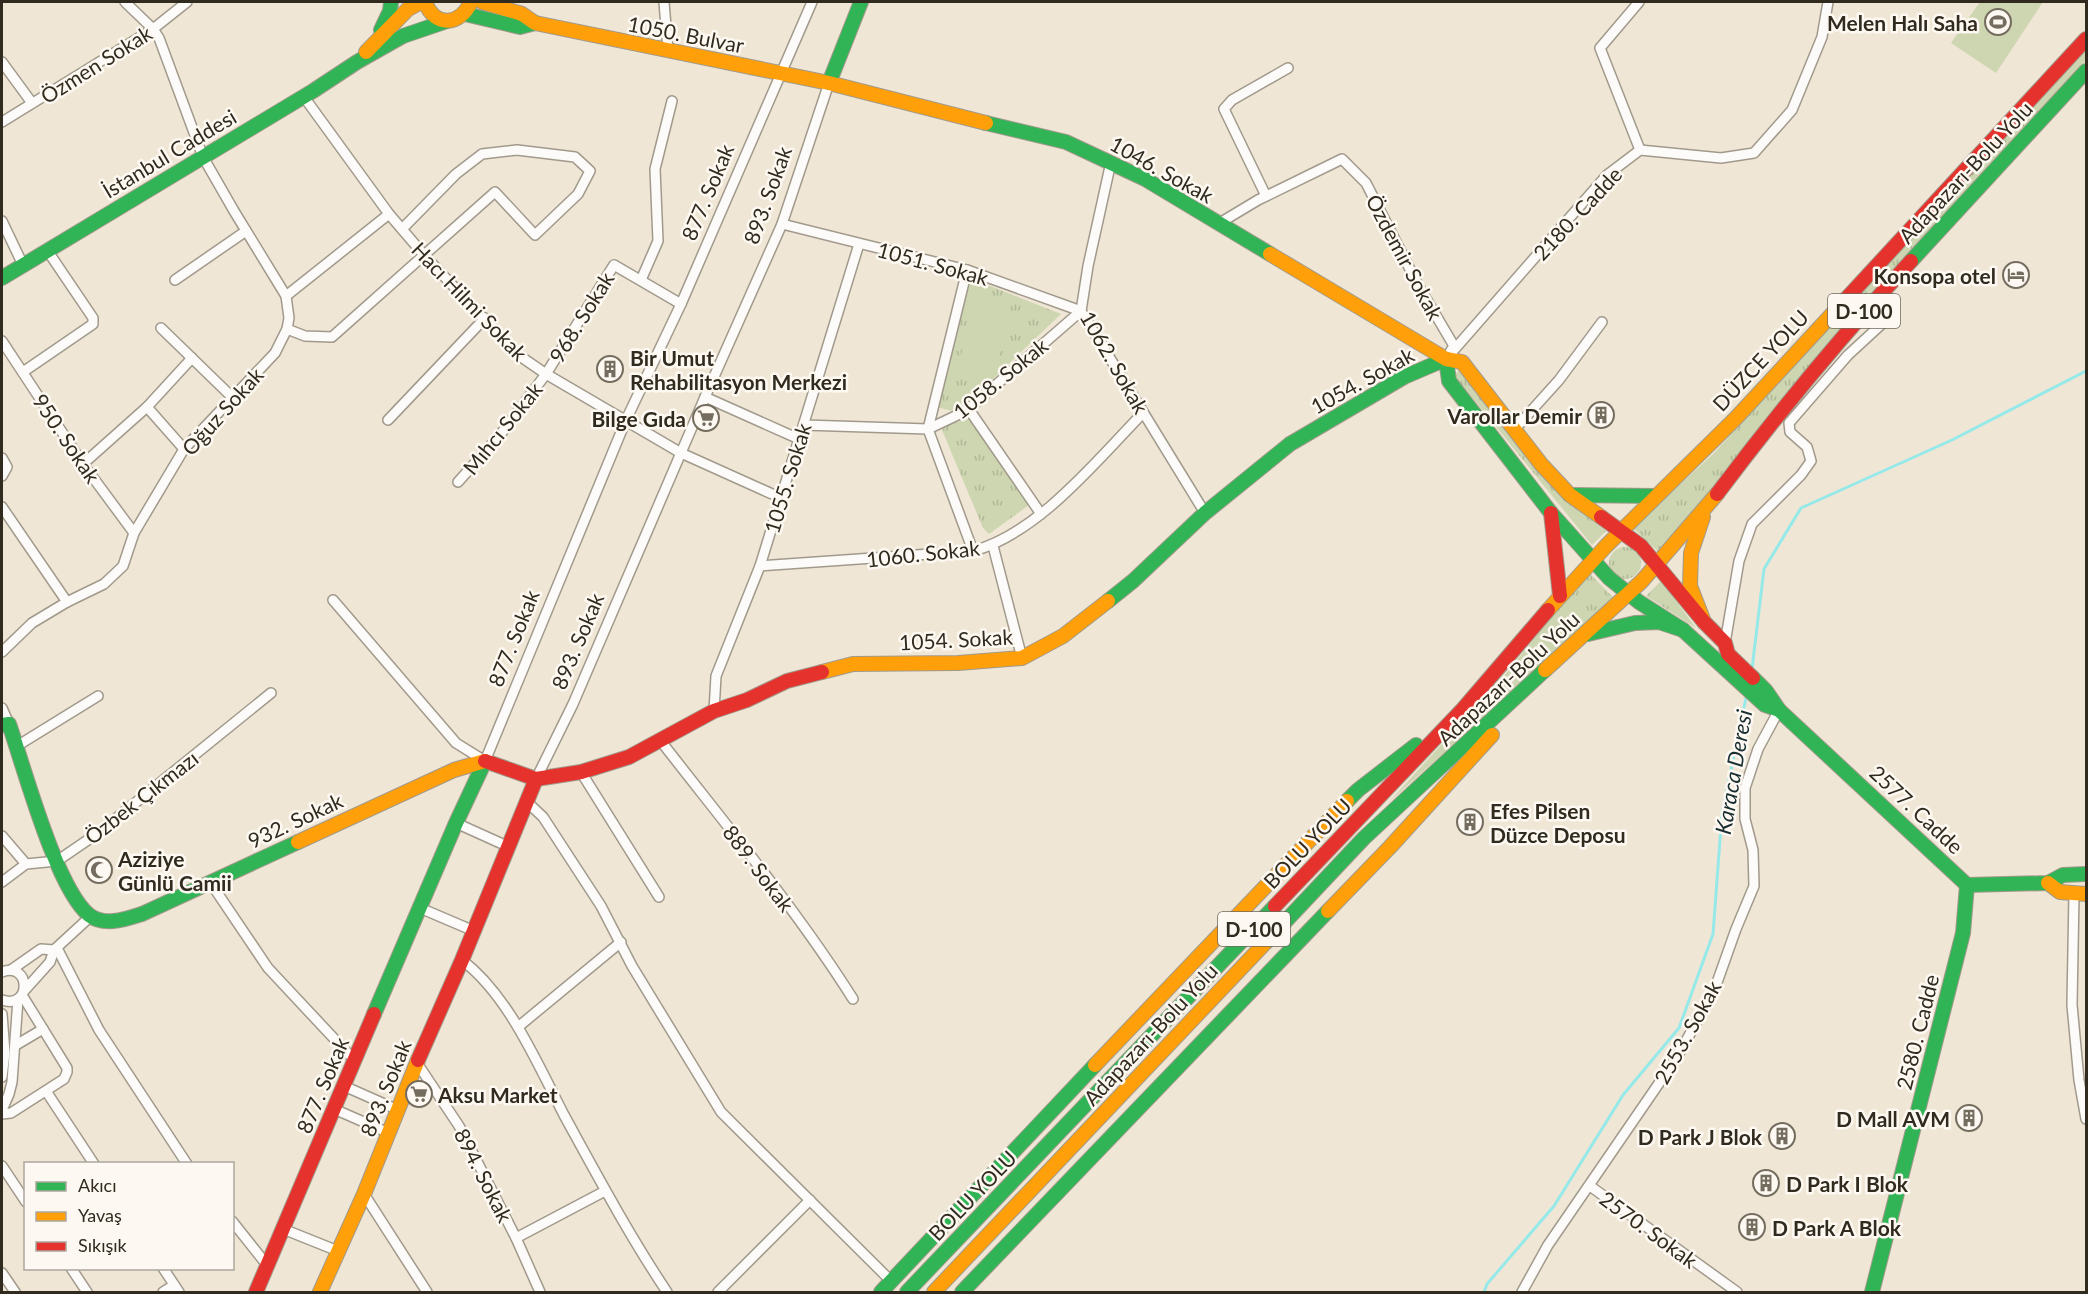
<svg xmlns="http://www.w3.org/2000/svg" width="2088" height="1294" viewBox="0 0 2088 1294" font-family="Lato,sans-serif">
	<defs>
		<pattern id="grass-tufts" width="24" height="20" patternUnits="userSpaceOnUse" patternTransform="scale(1.5)"><rect width="24" height="20" fill="#cdd6b0"/><path d="M3 7l-1-3M5 7V3M7 7l1-3M15 17l-1-3M17 17v-4M19 17l1-3" fill="none" stroke="#b0b897"/></pattern>
	</defs>
	<rect width="100%" height="100%" fill="#f0e6d5"/>
	<g fill="url(#grass-tufts)">
		<path d="M2086,50V60L1882,281L1660,553L1633,528L1713,454Z"/>
		<path d="M970,278L1061,314L977,394L953,411L936,407Z"/>
		<path d="M1459,371L1533,466L1569,503L1606,531L1592,545L1454,375Z"/>
		<path d="M972,418L1029,505L989,534L983,528L942,430L946,425Z"/>
		<circle cx="1625" cy="563" r="16"/>
		<path d="M1588,572L1615,599L1389,802L1504,676Z"/>
		<path d="M1662,580V582L1696,628L1646,596Z"/>
	</g>
	<g fill="#cdd6b0">
		<path d="M1980,2H2043L1996,73L1951,43Z"/>
		<path d="M977,293L1012,302L994,375L958,366Z"/>
	</g>
	<g fill="none" stroke-linecap="round" stroke-linejoin="round">
		<g stroke="#96e9e9" stroke-width="3">
			<path d="M1752,669L1764,569L1801,508L1952,440L2086,371"/>
			<path d="M1484,1292L1487,1284L1554,1206L1623,1095L1679,1028L1713,934L1722,813L1747,693"/>
		</g>
		<defs>
			<g id="street">
				<path d="M664,2L668,51"/>
				<path d="M1639,2L1600,48L1640,150"/>
				<path d="M2,62L32,103"/>
				<path d="M304,97L389,214L424,255L517,354L546,374L681,453L781,498"/>
				<path d="M2,122L153,29L187,2"/>
				<path d="M1111,162L1088,266L1081,311L1205,513"/>
				<path d="M1266,196L1224,109L1232,100L1288,68"/>
				<path d="M2,221L23,265"/>
				<path d="M782,224L967,270L1081,311L966,411L928,429L804,425"/>
				<path d="M1218,224L1258,200L1342,159L1366,183L1418,285L1454,346L1450,352"/>
				<path d="M967,270L928,429L973,551"/>
				<path d="M175,280L246,231"/>
				<path d="M641,280L658,241L655,169L672,101"/>
				<path d="M286,296L389,214"/>
				<path d="M161,328L233,398"/>
				<path d="M287,329L305,336L332,337L495,192L535,235L578,194L590,171L575,157L517,150L482,154L456,174L402,229"/>
				<path d="M2,341L83,464L134,533"/>
				<path d="M1446,359L1607,175L1640,150L1721,158L1754,153L1792,110L1822,37L1828,2"/>
				<path d="M23,372L93,324V318L47,250"/>
				<path d="M705,397L799,439"/>
				<path d="M147,407L184,449"/>
				<path d="M968,408L1041,514"/>
				<path d="M388,420L485,318"/>
				<path d="M1514,430L1559,380L1602,322"/>
				<path d="M2,458L7,467L2,476"/>
				<path d="M83,464L147,407L192,358"/>
				<path d="M458,482L500,435L546,374L614,265L681,304"/>
				<path d="M2,507L67,602"/>
				<path d="M993,546L1022,658"/>
				<path d="M760,566L973,551C1039,533 1096,461 1143,413"/>
				<path d="M333,600L456,743L485,761L626,420L681,304L812,2"/>
				<path d="M1725,643L1739,561L1752,524L1801,475L1811,461L1807,447L1790,432L1789,423L1848,355L1885,321"/>
				<path d="M2,652L32,623L67,602L104,584L123,566L134,533L184,449L275,353L287,329L289,318L286,296L234,211L203,157L159,38L153,29L125,2"/>
				<path d="M2,708L9,724"/>
				<path d="M714,711L716,676L760,566L859,244"/>
				<path d="M660,740C726,825 796,909 853,999"/>
				<path d="M17,746L98,696"/>
				<path d="M581,772L659,897"/>
				<path d="M536,779L573,704L705,397L782,224L829,83"/>
				<path d="M527,802L543,817L601,906L632,966L721,1112L892,1282"/>
				<path d="M456,823L509,847"/>
				<path d="M2,836L26,864"/>
				<path d="M2,882L26,864L57,861L98,833L271,693"/>
				<path d="M210,882L268,968L355,1061"/>
				<path d="M2074,893L2072,1005L2079,1080L2086,1119"/>
				<path d="M420,908L474,931"/>
				<path d="M57,948L99,1030L187,1164"/>
				<path d="M462,960C509,996 537,1063 564,1115C597,1175 629,1235 667,1292"/>
				<path d="M11,970L41,949L54,950"/>
				<path d="M2,972C31,961 32,1010 2,1000"/>
				<path d="M24,991L50,962L54,950L91,916"/>
				<path d="M2,1014L5,1053L2,1077"/>
				<path d="M518,1027L621,942"/>
				<path d="M16,1045L43,1029"/>
				<path d="M417,1063L459,1126L516,1238L540,1292"/>
				<path d="M344,1086L398,1110"/>
				<path d="M46,1091L94,1164"/>
				<path d="M334,1109L389,1133"/>
				<path d="M2,1110L9,1094L12,1082L18,999"/>
				<path d="M2,1114L11,1113L64,1079L67,1072V1068L22,995"/>
				<path d="M2,1166L26,1202"/>
				<path d="M1590,1186L1737,1292"/>
				<path d="M364,1194L427,1292"/>
				<path d="M232,1221L267,1265"/>
				<path d="M283,1229L338,1251"/>
				<path d="M516,1238L605,1191"/>
				<path d="M71,1268L87,1292"/>
				<path d="M163,1268L179,1292"/>
				<path d="M2,1273L15,1292"/>
				<path d="M163,1292L174,1285"/>
				<path d="M718,1292L810,1200"/>
				<path d="M1522,1292L1548,1245L1677,1057L1714,991L1736,929L1754,886L1753,850L1745,819V788L1758,749L1779,710"/>
			</g>
			<g id="fast">
				<path d="M465,14L520,27L535,23"/>
				<path d="M381,30L390,11L391,2"/>
				<path d="M829,83L861,2"/>
				<path d="M986,123L1066,142L1145,179L1270,254"/>
				<path d="M1911,261L2086,71"/>
				<path d="M2,278L313,91L357,62L403,36L447,21"/>
				<path d="M1446,359L1449,381L1551,513L1609,578L1639,602L1683,630L1765,705L1779,710"/>
				<path d="M1570,495L1655,496"/>
				<path d="M1108,601L1133,581L1205,513L1290,444L1404,377L1446,359"/>
				<path d="M1588,634L1635,623L1659,622L1683,630"/>
				<path d="M1753,678L1766,691L1779,710L1967,885L2048,883L2063,875L2086,874"/>
				<path d="M2,725L9,724C24,767 56,888 89,915C104,927 126,919 142,914L298,842"/>
				<path d="M1347,801L1358,790L1416,745"/>
				<path d="M1266,942L1364,838L1545,670"/>
				<path d="M374,1014L456,823L485,761"/>
				<path d="M881,1292L1095,1065"/>
				<path d="M907,1292L1275,906"/>
				<path d="M962,1292L1328,911"/>
				<path d="M1872,1292L1963,933L1967,885"/>
			</g>
			<g id="slow">
				<path d="M425,2C435,28 460,26 471,2"/>
				<path d="M482,2L522,14L535,23L829,83L986,123"/>
				<path d="M366,52L408,9L421,2"/>
				<path d="M1270,254L1446,359L1462,362L1541,464L1570,495L1601,517"/>
				<path d="M1703,517L1691,553L1690,586L1704,622"/>
				<path d="M1548,610L1606,546L1736,418L1835,311"/>
				<path d="M1545,670L1642,581L1717,494"/>
				<path d="M822,672L853,664L958,663L1022,658L1063,636L1108,601"/>
				<path d="M298,842L454,770L485,761"/>
				<path d="M2048,883L2060,892L2086,894"/>
				<path d="M1328,911L1390,847L1492,735"/>
				<path d="M1095,1065L1347,801"/>
				<path d="M320,1292L364,1194L418,1060"/>
				<path d="M934,1292L1266,942"/>
			</g>
			<g id="jam">
				<path d="M1835,311L2086,39"/>
				<path d="M1717,494C1778,413 1842,335 1911,261"/>
				<path d="M1551,513L1560,596"/>
				<path d="M1601,517L1641,546L1704,622L1725,643L1728,654L1753,678"/>
				<path d="M485,761L536,779L581,772L629,757L714,711L747,700L787,681L822,672"/>
				<path d="M1275,906L1463,709L1548,610"/>
				<path d="M418,1060L462,960L536,779"/>
				<path d="M256,1292L374,1014"/>
			</g>
		</defs>
		<use href="#street" stroke="#a19a8c" stroke-width="12"/>
		<use href="#fast" stroke="#a19a8c" stroke-width="16"/>
		<use href="#slow" stroke="#a19a8c" stroke-width="16"/>
		<use href="#jam" stroke="#a19a8c" stroke-width="16"/>
		<use href="#street" stroke="#fdfbf9" stroke-width="9"/>
		<use href="#fast" stroke="#30b455" stroke-width="14"/>
		<use href="#slow" stroke="#ff9f0a" stroke-width="14"/>
		<use href="#jam" stroke="#e5322d" stroke-width="14"/>
	</g>
	<defs>
		<symbol id="stadium-ring" viewBox="-11 -11 22 22"><circle r="9.5" fill="#fdf9f2" stroke="#746c5e" stroke-width="1.5"/><path d="M0-5a6.5 5 0 1 0 0 10a6.5 5 0 1 0 0-10ZM-3.5-1.8h7v3.6h-7Z" fill="#746c5e"/></symbol>
		<symbol id="hotel-ring" viewBox="-11 -11 22 22"><circle r="9.5" fill="#fdf9f2" stroke="#746c5e" stroke-width="1.5"/><path d="M-6-4.5h1.5V1H6V5H4.5V3h-9V5H-6ZM-4 0a1.8 1.8 0 1 1 3.6 0ZM.5 0V-2.5h3Q6-2.5 6 0Z" fill="#746c5e"/></symbol>
		<symbol id="building-ring" viewBox="-11 -11 22 22"><circle r="9.5" fill="#fdf9f2" stroke="#746c5e" stroke-width="1.5"/><path d="M-4-6H4V6H1V3H-1V6H-4ZM-2.5-4.3h1.7v1.8h-1.7ZM.8-4.3h1.7v1.8H.8ZM-2.5-1h1.7V.8h-1.7ZM.8-1h1.7V.8H.8Z" fill="#746c5e"/></symbol>
		<symbol id="supermarket-ring" viewBox="-11 -11 22 22"><circle r="9.5" fill="#fdf9f2" stroke="#746c5e" stroke-width="1.5"/><path d="M-6-5.5h2.5l.6 2H6L4.5 2H-2.5L-4.4-4H-6ZM-1.5 3.2a1.3 1.3 0 1 0 .1 0ZM3 3.2a1.3 1.3 0 1 0 .1 0Z" fill="#746c5e"/></symbol>
		<symbol id="mosque-ring" viewBox="-11 -11 22 22"><circle r="9.5" fill="#fdf9f2" stroke="#746c5e" stroke-width="1.5"/><path d="M3.5-4.9A6 6 0 1 0 3.5 4.9A5 5 0 1 1 3.5-4.9Z" fill="#746c5e"/></symbol>
	</defs>
	<g fill-rule="evenodd">
		<use href="#stadium-ring" x="1983" y="7" width="30" height="30"/>
		<use href="#hotel-ring" x="2001" y="260" width="30" height="30"/>
		<use href="#building-ring" x="595" y="354" width="30" height="30"/>
		<use href="#building-ring" x="1586" y="400" width="30" height="30"/>
		<use href="#supermarket-ring" x="691" y="403" width="30" height="30"/>
		<use href="#building-ring" x="1455" y="807" width="30" height="30"/>
		<use href="#mosque-ring" x="84" y="855" width="30" height="30"/>
		<use href="#supermarket-ring" x="404" y="1079" width="30" height="30"/>
		<use href="#building-ring" x="1954" y="1103" width="30" height="30"/>
		<use href="#building-ring" x="1767" y="1121" width="30" height="30"/>
		<use href="#building-ring" x="1751" y="1168" width="30" height="30"/>
		<use href="#building-ring" x="1737" y="1212" width="30" height="30"/>
	</g>
	<g text-anchor="middle" dominant-baseline="central" stroke-width="5" stroke-linejoin="round" paint-order="stroke">
		<g fill="#fdf9f2" stroke="#6e685e" stroke-width="1.5">
			<rect x="1828" y="294" width="72" height="34" rx="4.5"/>
			<rect x="1218" y="912" width="72" height="34" rx="4.5"/>
		</g>
		<g font-size="20" font-weight="bold" fill="#312a1e">
			<text x="1864" y="311">D-100</text>
			<text x="1254" y="929">D-100</text>
		</g>
		<g font-size="21" font-weight="bold" fill="#312a1e" stroke="#fdf9f2" text-anchor="end">
			<text x="1978" y="22">Melen Halı Saha</text>
			<text x="1996" y="275">Konsopa otel</text>
			<text x="630" y="357" text-anchor="start">Bir Umut<tspan x="630" dy="24">Rehabilitasyon Merkezi</tspan></text>
			<text x="1582" y="415">Varollar Demir</text>
			<text x="686" y="418">Bilge Gıda</text>
			<text x="1490" y="810" text-anchor="start">Efes Pilsen<tspan x="1490" dy="24">Düzce Deposu</tspan></text>
			<text x="118" y="858" text-anchor="start">Aziziye<tspan x="118" dy="24">Günlü Camii</tspan></text>
			<text x="438" y="1094" text-anchor="start">Aksu Market</text>
			<text x="1950" y="1118">D Mall AVM</text>
			<text x="1762" y="1136">D Park J Blok</text>
			<text x="1786" y="1183" text-anchor="start">D Park I Blok</text>
			<text x="1772" y="1227" text-anchor="start">D Park A Blok</text>
		</g>
		<g font-size="21" fill="#312a1e" stroke="#fdf9f2">
			<text transform="translate(686 34) rotate(11)">1050. Bulvar</text>
			<text transform="translate(96 64) rotate(-32)">Özmen Sokak</text>
			<text transform="translate(169 153) rotate(-31)">İstanbul Caddesi</text>
			<text transform="translate(1162 169) rotate(29)">1046. Sokak</text>
			<text transform="translate(1965 172) rotate(-47)">Adapazarı-Bolu Yolu</text>
			<text transform="translate(707 192) rotate(-67)">877. Sokak</text>
			<text transform="translate(767 195) rotate(-70)">893. Sokak</text>
			<text transform="translate(1577 213) rotate(-47)">2180. Cadde</text>
			<text transform="translate(1405 257) rotate(62)">Özdemir Sokak</text>
			<text transform="translate(933 263) rotate(15)">1051. Sokak</text>
			<text transform="translate(470 301) rotate(46)">Hacı Hilmi Sokak</text>
			<text transform="translate(581 317) rotate(-58)">968. Sokak</text>
			<text transform="translate(1760 360) rotate(-47)">DÜZCE YOLU</text>
			<text transform="translate(1115 362) rotate(60)">1062. Sokak</text>
			<text transform="translate(1000 378) rotate(-39)">1058. Sokak</text>
			<text transform="translate(1362 380) rotate(-29)">1054. Sokak</text>
			<text transform="translate(222 411) rotate(-48)">Oğuz Sokak</text>
			<text transform="translate(502 428) rotate(-51)">Mıhcı Sokak</text>
			<text transform="translate(67 438) rotate(56)">950. Sokak</text>
			<text transform="translate(787 478) rotate(-73)">1055. Sokak</text>
			<text transform="translate(923 553) rotate(-6)">1060. Sokak</text>
			<text transform="translate(513 638) rotate(-68)">877. Sokak</text>
			<text transform="translate(956 639) rotate(-3)">1054. Sokak</text>
			<text transform="translate(577 641) rotate(-67)">893. Sokak</text>
			<text transform="translate(1508 678) rotate(-43)">Adapazarı-Bolu Yolu</text>
			<text transform="translate(141 797) rotate(-38)">Özbek Çıkmazı</text>
			<text transform="translate(1917 809) rotate(43)">2577. Cadde</text>
			<text transform="translate(295 820) rotate(-25)">932. Sokak</text>
			<text transform="translate(1307 843) rotate(-46)">BOLU YOLU</text>
			<text transform="translate(759 868) rotate(53)">889. Sokak</text>
			<text transform="translate(1687 1032) rotate(-61)">2553. Sokak</text>
			<text transform="translate(1917 1032) rotate(-76)">2580. Cadde</text>
			<text transform="translate(1150 1034) rotate(-47)">Adapazarı-Bolu Yolu</text>
			<text transform="translate(322 1085) rotate(-67)">877. Sokak</text>
			<text transform="translate(385 1088) rotate(-68)">893. Sokak</text>
			<text transform="translate(484 1175) rotate(63)">894. Sokak</text>
			<text transform="translate(972 1195) rotate(-46)">BOLU YOLU</text>
			<text transform="translate(1649 1229) rotate(36)">2570. Sokak</text>
		</g>
		<g font-size="22" font-style="italic" fill="#182e30" stroke="#fdf9f2">
			<text transform="translate(1733 772) rotate(-80)">Karaca Deresi</text>
		</g>
	</g>
	<rect width="2088" height="1294" fill="none" stroke="#312a1e" stroke-width="6"/>
	<rect x="24" y="1162" width="210" height="108" fill="#fdf9f2" stroke="#aba69d" stroke-width="1.5"/>
	<rect x="36" y="1182" width="30" height="9" fill="#30b455" stroke="#aba69d" stroke-width="1.5"/>
	<text x="78" y="1192" font-size="18" fill="#312a1e">Akıcı</text>
	<rect x="36" y="1212" width="30" height="9" fill="#ff9f0a" stroke="#aba69d" stroke-width="1.5"/>
	<text x="78" y="1222" font-size="18" fill="#312a1e">Yavaş</text>
	<rect x="36" y="1242" width="30" height="9" fill="#e5322d" stroke="#aba69d" stroke-width="1.5"/>
	<text x="78" y="1252" font-size="18" fill="#312a1e">Sıkışık</text>
</svg>
